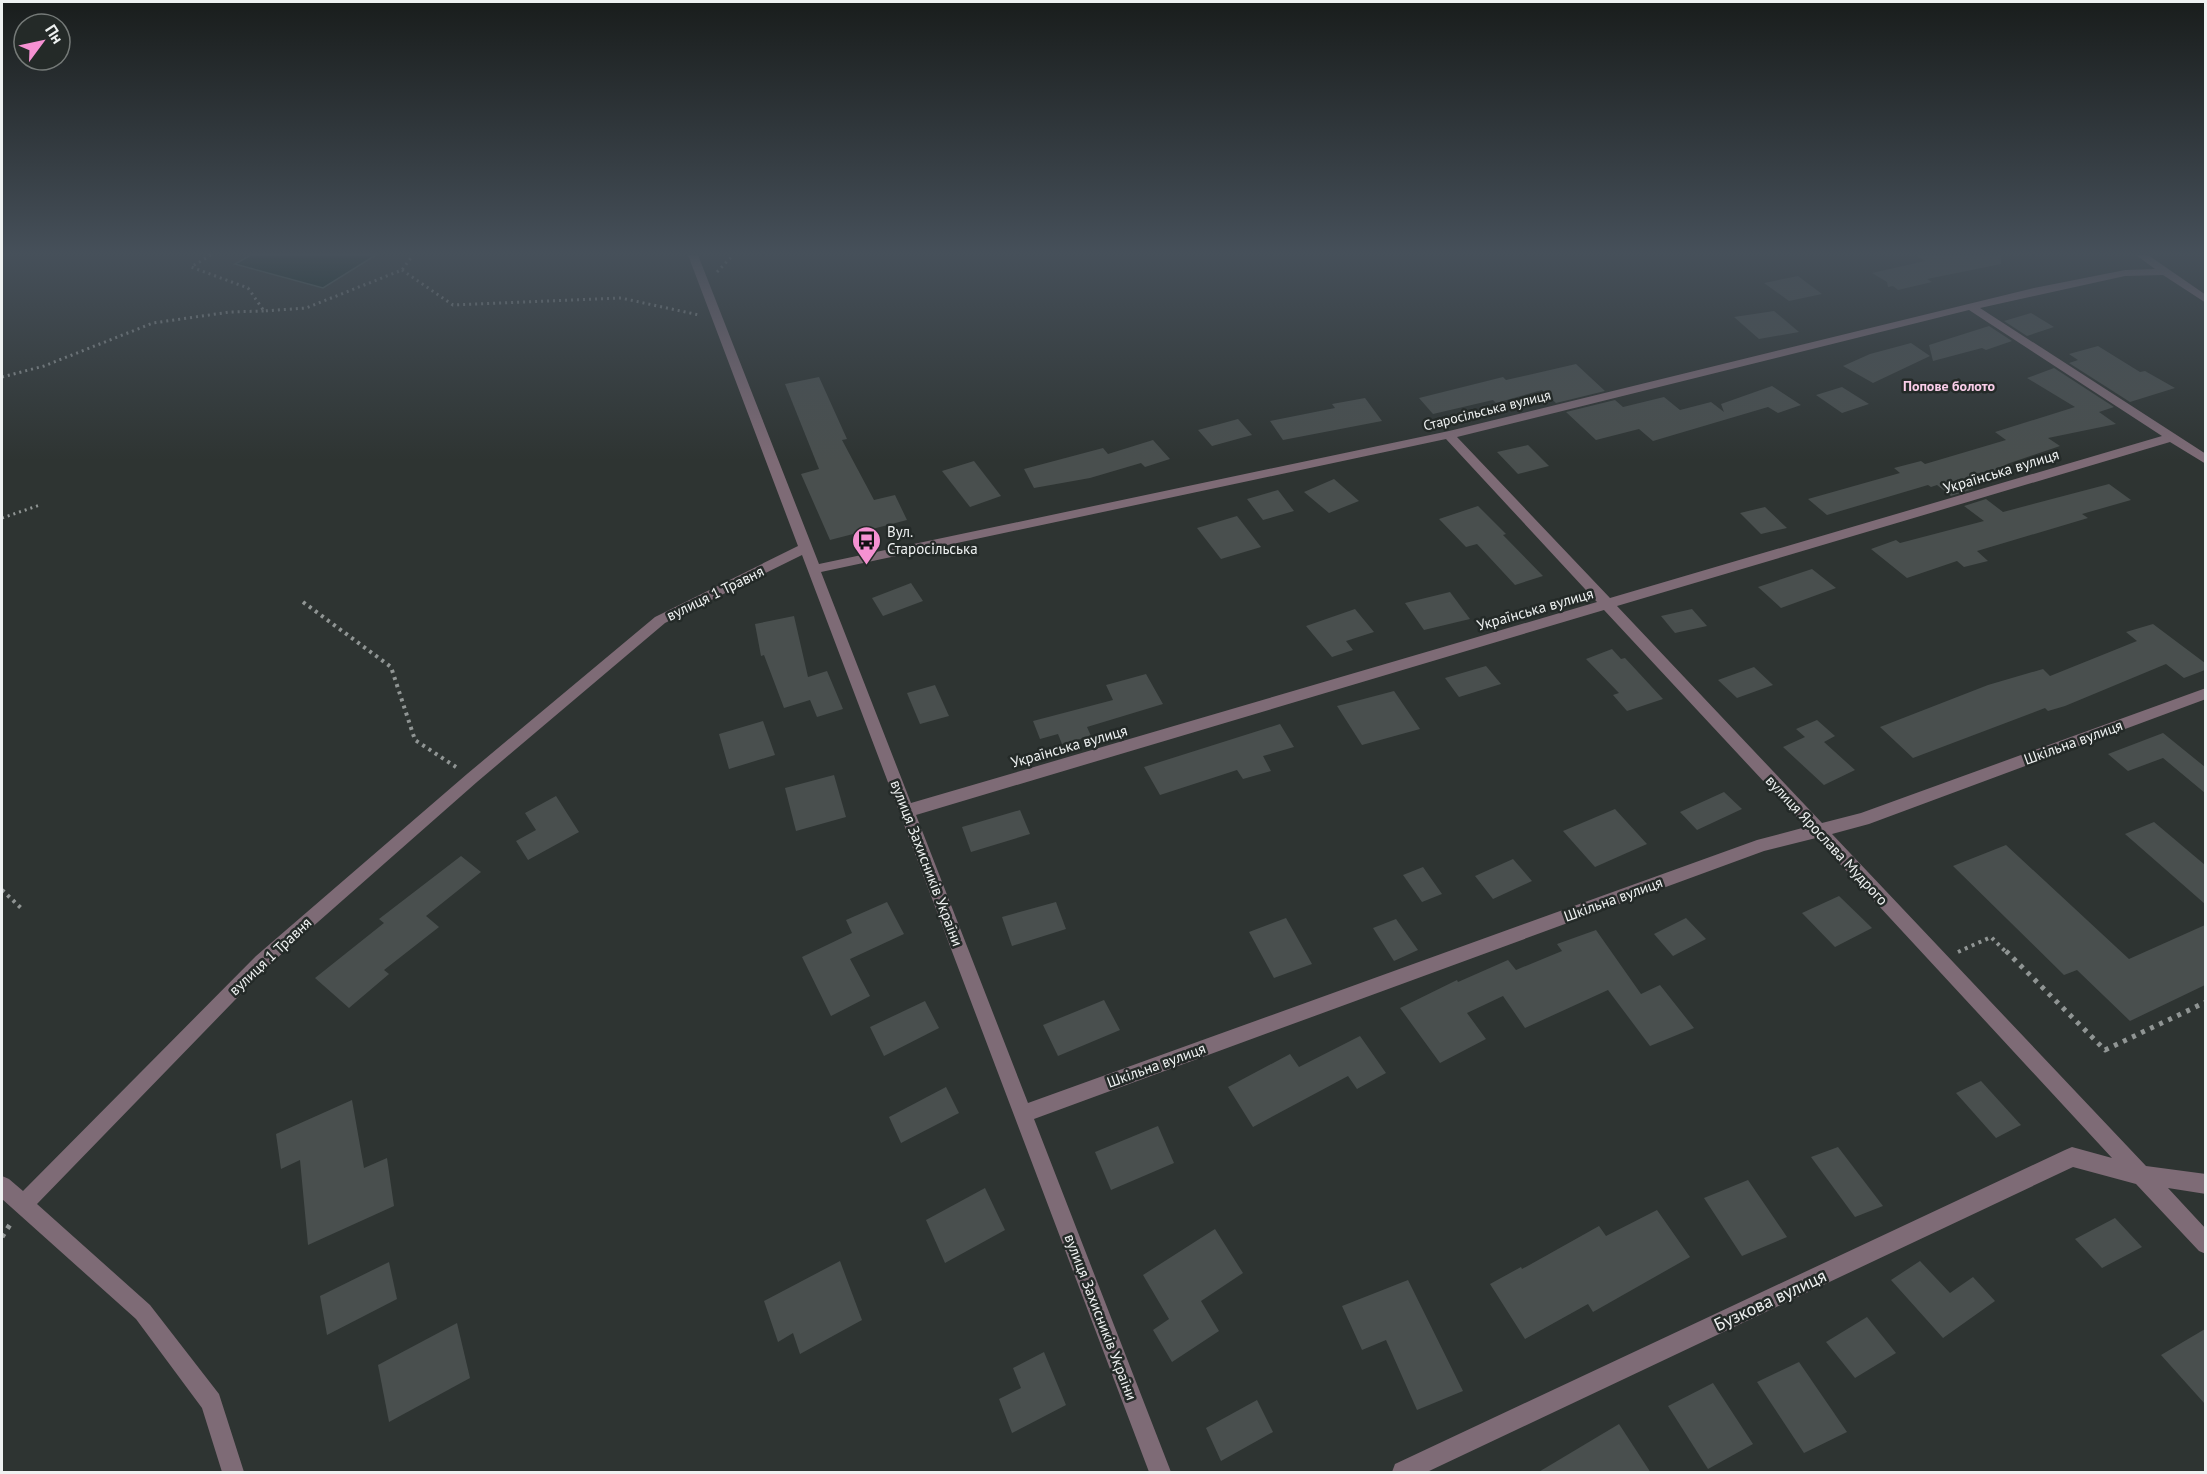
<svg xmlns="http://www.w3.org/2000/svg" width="2207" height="1474" viewBox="0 0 2207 1474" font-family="'PT Sans',sans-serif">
	<rect width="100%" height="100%" fill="#2e3432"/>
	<path fill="#03231d" stroke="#4a615d" stroke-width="1.5" d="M251,255H376L323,288L235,264Z"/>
	<g fill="#494f4e">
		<path d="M1916,255H2001V264L1927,279L1932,282L1898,290L1893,286L1888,287L1887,282L1872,273L1925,261Z"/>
		<path d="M1798,276L1822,294L1789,301L1764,283Z"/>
		<path d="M1774,311L1799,332L1759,339L1734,317Z"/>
		<path d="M2031,313L2054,327L2027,336L2004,321Z"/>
		<path d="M1989,326L2012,341L1986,350L1982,348L1933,361L1929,345Z"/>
		<path d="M1911,343L1930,356L1873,383L1843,366L1870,354Z"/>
		<path d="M2098,346L2140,372L2145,371L2175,388L2130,402L2069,363L2078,360L2069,354Z"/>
		<path d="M1576,364L1605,391L1556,403L1542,390L1496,403L1493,400L1433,414L1419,398L1503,377L1506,380Z"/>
		<path d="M2054,368L2114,407L2099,412L2116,424L2048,438L2060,446L2007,464L2011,467L1964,482L1973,489L1951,496L1937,485L1931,487L1928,485L1827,515L1808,499L1900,473L1894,468L1921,461L1925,464L2006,440L1995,432L2075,407L2027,378Z"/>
		<path d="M819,377L847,439L842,440L874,500L895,495L907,520L830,540L801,474L819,469L785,384Z"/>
		<path d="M1772,386L1801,405L1778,413L1768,407L1653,441L1639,429L1596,440L1566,412L1615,400L1623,407L1664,397L1680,410L1711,402L1724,412L1721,404Z"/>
		<path d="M1842,387L1869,404L1842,413L1816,395Z"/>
		<path d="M1365,398L1382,421L1283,440L1270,421L1335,408L1332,404Z"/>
		<path d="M1238,419L1252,435L1212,446L1198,430Z"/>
		<path d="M1153,440L1170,459L1145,467L1141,463L1090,478L1034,488L1024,469L1103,448L1108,454Z"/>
		<path d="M1528,445L1549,466L1518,474L1497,452Z"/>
		<path d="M974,461L1001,496L970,507L942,471Z"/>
		<path d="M1334,479L1359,501L1329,513L1304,492Z"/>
		<path d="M2109,484L2131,500L2082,514L2088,518L1977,551L1988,561L1964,567L1957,561L1907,578L1871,549L1896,540L1900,543L1984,521L1964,506L1986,499L2003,512Z"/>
		<path d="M1278,490L1294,511L1263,520L1247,499Z"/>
		<path d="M1478,506L1506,534L1503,535L1543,576L1515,585L1477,544L1466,547L1439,519Z"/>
		<path d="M1765,507L1787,528L1761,534L1740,513Z"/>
		<path d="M1237,516L1261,547L1221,559L1197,528Z"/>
		<path d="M1812,569L1836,588L1781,608L1758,587Z"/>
		<path d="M911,583L923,601L883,616L872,598Z"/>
		<path d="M1450,592L1470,619L1424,630L1405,603Z"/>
		<path d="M1355,609L1374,632L1346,641L1353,650L1332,657L1306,626Z"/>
		<path d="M1692,609L1707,626L1675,633L1661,616Z"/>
		<path d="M794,616L808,677L827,671L843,709L817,717L810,700L784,708L764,655L761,656L755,624Z"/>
		<path d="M2153,624L2205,663V670L2184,678L2166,664L2065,706L2048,711L2045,708L1913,758L1880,727L1988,685L2043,669L2050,676L2137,641L2126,632Z"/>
		<path d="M1612,649L1621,659L1625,658L1663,699L1627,711L1613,695L1619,693L1586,659Z"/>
		<path d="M1486,666L1501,684L1459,697L1445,678Z"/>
		<path d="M1754,667L1773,685L1737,698L1718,680Z"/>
		<path d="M1146,674L1163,704L1087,727L1091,736L1062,744L1058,734L1040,739L1033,721L1113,700L1106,685Z"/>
		<path d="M935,685L949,716L920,724L907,693Z"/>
		<path d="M1394,691L1420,729L1362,745L1337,706Z"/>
		<path d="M1817,720L1835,736L1824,742L1855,770L1824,785L1783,747L1805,737L1796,729Z"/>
		<path d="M763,721L775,755L729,769L719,734Z"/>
		<path d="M1280,724L1294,747L1263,756L1271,771L1243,779L1237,770L1160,795L1144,767Z"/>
		<path d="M2163,733L2205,767V793L2163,758L2128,771L2108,754Z"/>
		<path d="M834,775L846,817L796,831L785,788Z"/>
		<path d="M1724,792L1742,809L1697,830L1680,812Z"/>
		<path d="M556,796L579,832L528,860L516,841L536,830L525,813Z"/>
		<path d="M1615,809L1647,844L1595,867L1563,831Z"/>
		<path d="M1020,810L1030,834L971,852L962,827Z"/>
		<path d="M2154,822L2205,865V904L2125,834Z"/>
		<path d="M2006,845L2129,959L2205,925V985L2130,1021L2077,970L2064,975L1953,866Z"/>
		<path d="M461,856L481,872L426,916L439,927L384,970L389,974L349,1008L315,978L384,923L379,919Z"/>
		<path d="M1513,859L1532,881L1493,899L1475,876Z"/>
		<path d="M1423,867L1442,894L1422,902L1403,875Z"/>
		<path d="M1839,896L1872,928L1835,947L1802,913Z"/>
		<path d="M887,902L904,934L850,959L870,996L831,1016L802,957L852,933L846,920Z"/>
		<path d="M1056,902L1066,929L1012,946L1002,917Z"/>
		<path d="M1286,918L1312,964L1274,978L1249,932Z"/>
		<path d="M1686,918L1706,939L1673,956L1654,934Z"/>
		<path d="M1396,919L1418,950L1394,961L1373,928Z"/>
		<path d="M1596,930L1641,994L1660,985L1694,1028L1650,1046L1608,990L1525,1028L1503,996L1467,1013L1486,1039L1440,1063L1400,1008L1457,980L1458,982L1508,960L1516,970L1562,951L1557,944Z"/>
		<path d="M1104,1000L1120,1030L1058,1056L1043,1025Z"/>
		<path d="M925,1001L939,1028L884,1056L870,1027Z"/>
		<path d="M1360,1036L1386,1073L1357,1089L1348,1076L1253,1127L1228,1087L1290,1054L1299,1067Z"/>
		<path d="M1981,1081L2021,1125L1996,1138L1956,1093Z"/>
		<path d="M946,1087L959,1113L901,1143L889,1117Z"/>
		<path d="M352,1100L364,1168L387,1158L394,1206L308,1245L300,1160L281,1169L276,1134Z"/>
		<path d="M1158,1126L1174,1163L1111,1190L1095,1152Z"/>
		<path d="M1838,1147L1883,1206L1855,1217L1811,1157Z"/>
		<path d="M1748,1180L1787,1237L1742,1256L1704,1198Z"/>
		<path d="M985,1188L1005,1230L945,1263L926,1220Z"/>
		<path d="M1657,1210L1690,1257L1593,1312L1588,1304L1525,1339L1490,1284L1521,1267L1522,1269L1599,1226L1606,1236Z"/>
		<path d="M2115,1218L2142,1247L2102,1268L2075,1239Z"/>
		<path d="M1215,1229L1243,1273L1201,1301L1219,1331L1172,1362L1153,1330L1169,1319L1143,1275Z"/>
		<path d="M840,1261L862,1320L800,1354L793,1333L778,1342L764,1301Z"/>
		<path d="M1920,1261L1950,1293L1973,1277L1995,1301L1943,1338L1891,1280Z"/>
		<path d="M389,1262L397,1299L327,1335L320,1296Z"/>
		<path d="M1408,1280L1463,1391L1417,1410L1386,1340L1362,1350L1342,1306Z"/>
		<path d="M1867,1317L1896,1353L1855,1378L1826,1342Z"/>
		<path d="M457,1323L470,1378L389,1422L378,1365Z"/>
		<path d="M2205,1329V1404L2161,1355Z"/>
		<path d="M1044,1352L1066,1405L1012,1433L999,1399L1021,1388L1013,1368Z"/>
		<path d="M1799,1362L1847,1432L1804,1453L1757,1382Z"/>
		<path d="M1713,1383L1753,1444L1708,1469L1668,1406Z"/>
		<path d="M1257,1400L1273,1432L1221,1461L1206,1428Z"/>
		<path d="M1619,1424L1651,1473H1537Z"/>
	</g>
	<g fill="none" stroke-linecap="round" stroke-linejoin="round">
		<g stroke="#909594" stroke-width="3" stroke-dasharray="2 4" stroke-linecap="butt">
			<path d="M211,255L191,267L248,288L264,311L306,308L402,270L413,255"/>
			<path d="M402,270L453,305L621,298L699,315"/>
			<path d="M717,272L733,255"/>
			<path d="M2,377L44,366L153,323L230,312L264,311"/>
			<path d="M2,518L40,505"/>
		</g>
		<g stroke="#909594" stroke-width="4" stroke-dasharray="3 4.5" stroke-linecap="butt">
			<path d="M303,602L391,667L415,740L456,767"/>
			<path d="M2,890L21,908"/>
			<path d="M1958,952L1991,937L2007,953"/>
		</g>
		<g stroke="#909594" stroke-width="5" stroke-dasharray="4 6" stroke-linecap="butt">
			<path d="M2006,951L2105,1050L2206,1002"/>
			<path d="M2,1237L11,1223"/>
		</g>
		<path fill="#7e6b76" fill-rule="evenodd" d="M688,255H698L819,564L1449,431L2034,288L2125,270L2155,269L2136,255H2148L2206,295V303L2163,275L2125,276L1980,308L2206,454V464L2170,442L1617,606L1822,823L1861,813L2206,688V699L1869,824L1832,834L2146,1166L2206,1174V1194L2168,1188L2206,1229V1254L2199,1251L2136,1184L2073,1167L1427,1472H1392L1395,1464L2065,1150L2072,1147L2112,1158L1816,838L1764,851L1034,1119L1171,1472H1149L802,555L665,623L477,782L268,966L37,1204L150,1305L219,1394L244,1472H222L202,1408L136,1319L2,1199V1176L9,1179L23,1191L256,956L467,774L655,617L798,546ZM1969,310L2162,436L1610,598L1457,437ZM1446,439L1597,602L911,803L821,572ZM1604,610L1806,827L1757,840L1028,1103L916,815Z"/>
	</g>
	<linearGradient id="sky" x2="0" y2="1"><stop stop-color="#191d1c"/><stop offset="0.55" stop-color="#46505a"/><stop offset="1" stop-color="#46505a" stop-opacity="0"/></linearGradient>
	<rect width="2207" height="461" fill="url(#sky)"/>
	<defs>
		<symbol id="bus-pin" viewBox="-11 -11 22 30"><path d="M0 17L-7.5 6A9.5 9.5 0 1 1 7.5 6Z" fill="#f591d2" stroke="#242a28"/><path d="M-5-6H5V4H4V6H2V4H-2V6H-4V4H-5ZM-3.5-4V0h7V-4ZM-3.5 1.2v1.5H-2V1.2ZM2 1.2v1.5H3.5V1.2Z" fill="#111"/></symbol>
	</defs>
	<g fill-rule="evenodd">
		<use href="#bus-pin" x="850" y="524" width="33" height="45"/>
	</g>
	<g text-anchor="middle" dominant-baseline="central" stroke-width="5" stroke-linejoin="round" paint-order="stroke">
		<g font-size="14" font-weight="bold" fill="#f9cde8" stroke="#242a28">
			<text x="1949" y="386">Попове болото</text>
		</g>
		<g font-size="14" fill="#eef1f1" stroke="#242a28">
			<text transform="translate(1487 410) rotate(-14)">Старосільська вулиця</text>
		</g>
		<g font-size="15" fill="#eef1f1" stroke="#242a28">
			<text transform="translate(2001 471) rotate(-17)">Українська вулиця</text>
			<text transform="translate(715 593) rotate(-26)">вулиця 1 Травня</text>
			<text transform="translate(1535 609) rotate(-16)">Українська вулиця</text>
			<text transform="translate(2073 742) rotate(-20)">Шкільна вулиця</text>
			<text transform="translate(1069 746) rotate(-16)">Українська вулиця</text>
			<text transform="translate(1827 840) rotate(47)">вулиця Ярослава Мудрого</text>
			<text transform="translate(927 863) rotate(69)">вулиця Захисників України</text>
			<text transform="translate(1613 899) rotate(-20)">Шкільна вулиця</text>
			<text transform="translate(270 956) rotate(-43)">вулиця 1 Травня</text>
			<text transform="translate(1156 1065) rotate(-20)">Шкільна вулиця</text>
			<text transform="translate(1101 1317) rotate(69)">вулиця Захисників України</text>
		</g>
		<g font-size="15" fill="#eef1f1" stroke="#242a28" text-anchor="start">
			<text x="887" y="531">Вул.<tspan x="887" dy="17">Старосільська</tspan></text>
		</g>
		<g font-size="18" fill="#eef1f1" stroke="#242a28">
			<text transform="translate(1770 1300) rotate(-25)">Бузкова вулиця</text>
		</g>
	</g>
	<rect width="2207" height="1474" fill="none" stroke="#eef1f1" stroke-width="6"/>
	<g transform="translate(42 42) rotate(57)"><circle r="28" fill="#242a28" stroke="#757a78" stroke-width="1.5"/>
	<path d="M0-4.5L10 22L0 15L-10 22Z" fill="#f591d2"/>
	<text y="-9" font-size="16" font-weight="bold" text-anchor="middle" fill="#eef1f1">Пн</text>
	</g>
</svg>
